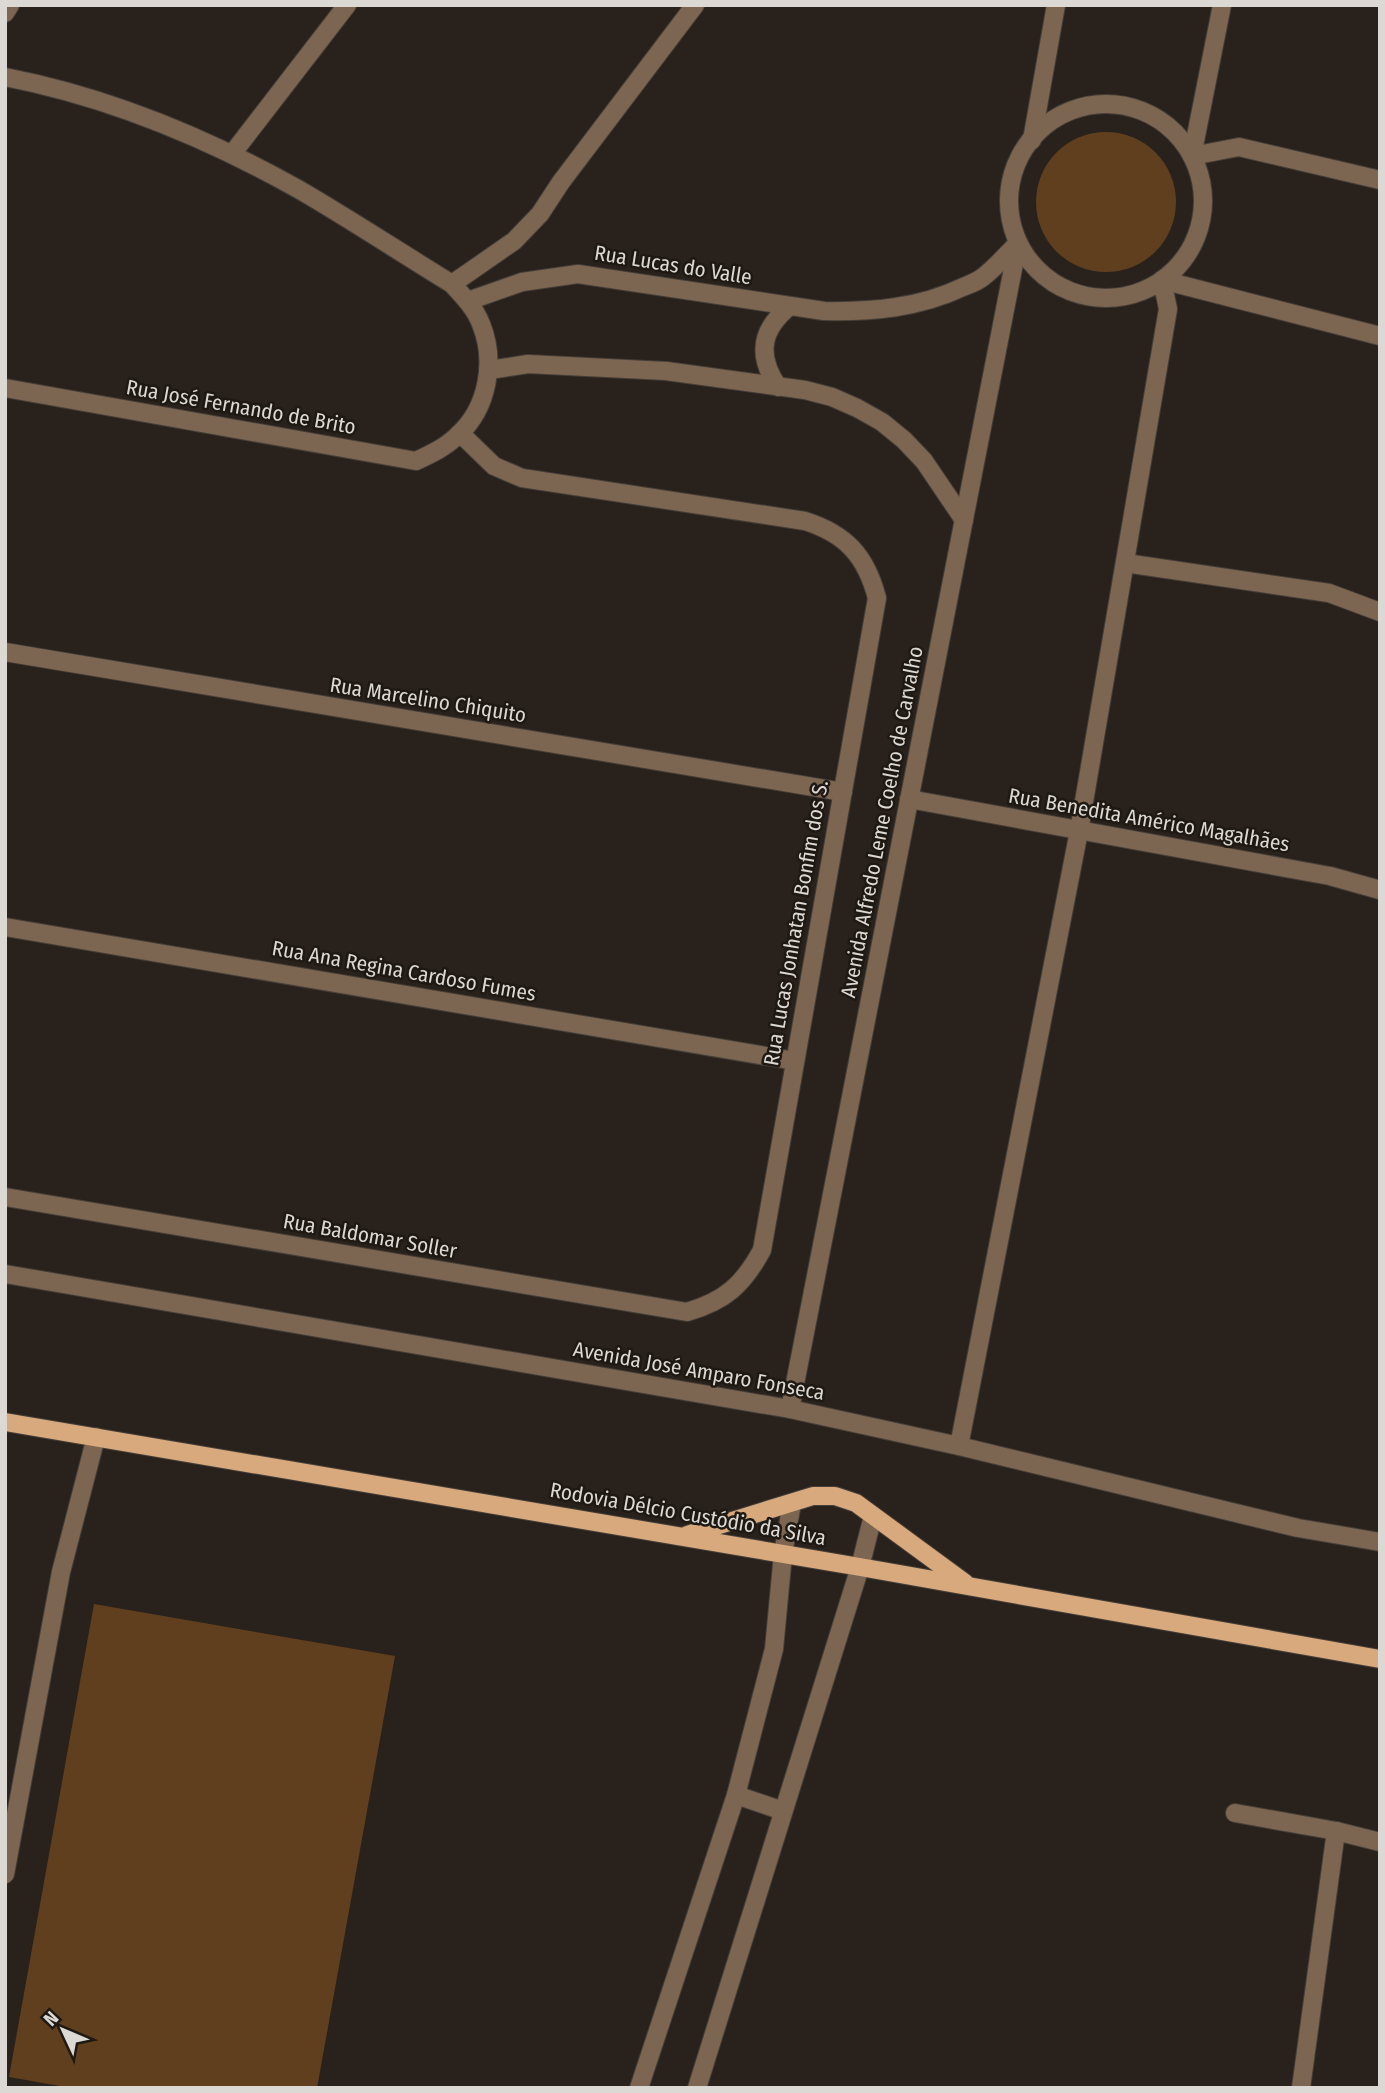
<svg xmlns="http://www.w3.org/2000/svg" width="1385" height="2093" viewBox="0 0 1385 2093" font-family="'Fira Sans Condensed',sans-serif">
	<rect width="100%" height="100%" fill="#29221c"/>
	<g fill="#5f3f1e">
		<circle cx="1106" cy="202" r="70"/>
		<path d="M94,1604L395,1656L317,2088H71L9,2077Z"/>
	</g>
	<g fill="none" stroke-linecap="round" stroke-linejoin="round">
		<defs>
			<g id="minor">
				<path d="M5,13L10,5"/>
				<path d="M5,77C108,97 207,138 298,189C350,219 401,253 452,284C463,296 475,308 481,324C496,361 488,408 458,435C446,447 431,454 416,461L5,388"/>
				<circle cx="1106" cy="201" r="97"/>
				<path d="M1032,140L1056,5"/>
				<path d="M232,154L347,5"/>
				<path d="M1192,156L1239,147L1380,180"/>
				<path d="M1192,156L1222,5"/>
				<path d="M1162,280L1380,336"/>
				<path d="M452,284L514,241L540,214L561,182L695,5"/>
				<path d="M468,301L522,282L578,274L824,311C872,312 919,308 963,287C970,284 977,282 983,277C995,268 1007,254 1018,243"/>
				<path d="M489,370L528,364L666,371L805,390L832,397L857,408L882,422L904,440L924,461L964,520"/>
				<path d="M778,387C757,356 760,330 790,306"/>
				<path d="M1125,563L1329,593L1380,612"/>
				<path d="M5,652L843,792"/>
				<path d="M909,799L1330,876L1380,890"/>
				<path d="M5,927L795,1061"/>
				<path d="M5,1197L687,1312C725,1301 743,1285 762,1250L877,598C866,556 846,534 805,521L522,478L494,466L461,434"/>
				<path d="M5,1274L790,1409L959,1446L1298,1528L1380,1542"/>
				<path d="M790,1409L1018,243"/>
				<path d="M959,1446L1079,831L1168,309L1162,280"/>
				<path d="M736,1795L783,1811"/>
				<path d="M1235,1813L1336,1831L1380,1842"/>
				<path d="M5,1874L61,1572L96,1437"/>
				<path d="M639,2088L736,1795L774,1649L783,1554L792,1503"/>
				<path d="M697,2088L860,1567L873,1516"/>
				<path d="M1301,2088L1336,1831"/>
			</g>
			<g id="major">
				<path d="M5,1422L860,1567L1380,1659"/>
				<path d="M687,1535L813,1496H835L856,1503L965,1583"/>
			</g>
		</defs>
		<use href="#minor" stroke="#463f39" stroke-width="20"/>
		<use href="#major" stroke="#463f39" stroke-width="20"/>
		<use href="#minor" stroke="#7d6651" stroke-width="18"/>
		<use href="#major" stroke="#d8a97c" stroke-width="18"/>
	</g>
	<g text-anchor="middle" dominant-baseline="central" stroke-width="5" stroke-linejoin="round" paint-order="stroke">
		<g font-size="21" fill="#dcd8d4" stroke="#1f1913">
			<text transform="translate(673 265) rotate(9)">Rua Lucas do Valle</text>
			<text transform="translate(241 407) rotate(10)">Rua José Fernando de Brito</text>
			<text transform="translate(428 700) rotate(9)">Rua Marcelino Chiquito</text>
			<text transform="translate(1149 820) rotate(10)">Rua Benedita Américo Magalhães</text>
			<text transform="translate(882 822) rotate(-79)">Avenida Alfredo Leme Coelho de Carvalho</text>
			<text transform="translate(796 923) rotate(-80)">Rua Lucas Jonhatan Bonfim dos S.</text>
			<text transform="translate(404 971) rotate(10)">Rua Ana Regina Cardoso Fumes</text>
			<text transform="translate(370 1236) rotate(10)">Rua Baldomar Soller</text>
			<text transform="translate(699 1371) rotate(10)">Avenida José Amparo Fonseca</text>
			<text transform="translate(688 1514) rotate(10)">Rodovia Délcio Custódio da Silva</text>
		</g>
	</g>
	<rect width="1385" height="2093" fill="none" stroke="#dcd8d4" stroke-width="14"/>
	<g transform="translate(63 2030) rotate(314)" stroke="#1f1913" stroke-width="5" paint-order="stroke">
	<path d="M0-5L12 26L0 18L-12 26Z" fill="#dcd8d4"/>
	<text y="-10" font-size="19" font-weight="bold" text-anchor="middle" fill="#dcd8d4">N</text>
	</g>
</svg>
